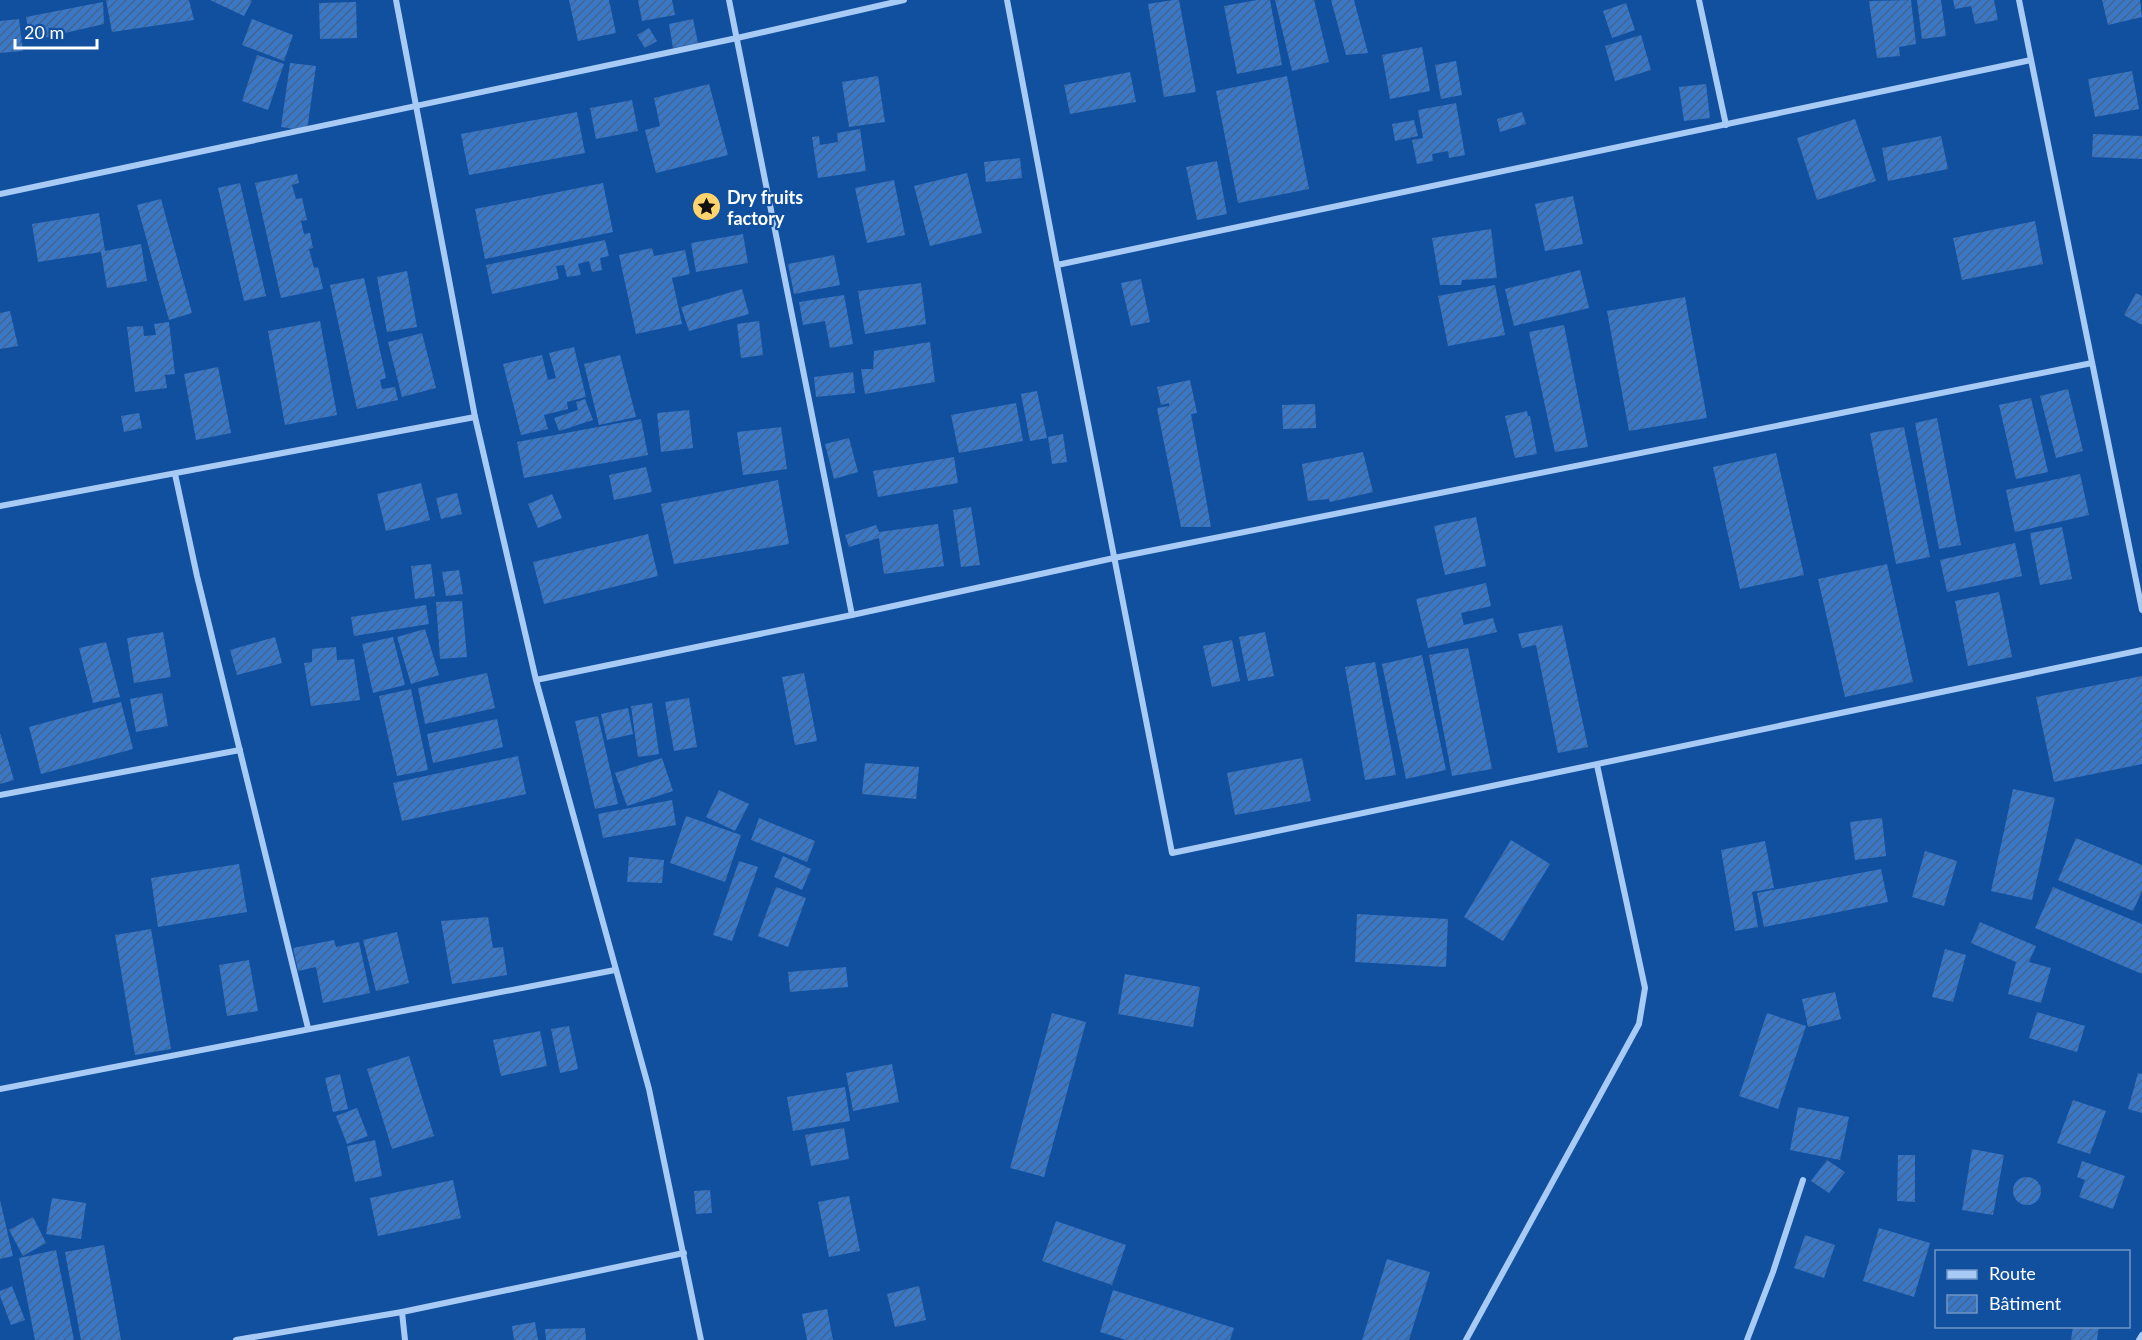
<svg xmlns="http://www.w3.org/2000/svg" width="2142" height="1340" viewBox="0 0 2142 1340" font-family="Lato,sans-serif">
	<defs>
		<pattern id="building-hatch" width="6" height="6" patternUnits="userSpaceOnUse" patternTransform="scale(1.5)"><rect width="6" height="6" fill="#3a78c6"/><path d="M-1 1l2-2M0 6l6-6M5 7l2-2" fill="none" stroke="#42648f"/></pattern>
	</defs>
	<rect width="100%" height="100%" fill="#114f9f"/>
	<g fill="url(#building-hatch)">
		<path d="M106,0H189L194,20L112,32Z"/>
		<path d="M210,0H250L252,1L244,16Z"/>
		<path d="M569,0H609L616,33L578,41Z"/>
		<path d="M638,0H672L675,15L642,21Z"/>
		<path d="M1173,0H1179L1196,92L1164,97L1148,4Z"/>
		<path d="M1257,0H1270L1282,65L1237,74L1224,6Z"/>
		<path d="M1275,0H1314L1329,62L1292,71Z"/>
		<path d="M1331,0H1354L1368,53L1346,55Z"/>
		<path d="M1911,0L1916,44L1899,47L1900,56L1877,58L1869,1Z"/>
		<path d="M1917,0H1941L1946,36L1922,39Z"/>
		<path d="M1953,0H1994L1998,20L1975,24L1971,6L1955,9Z"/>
		<path d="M2102,0H2140L2142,17L2108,25Z"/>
		<path d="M103,2L104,24L30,41L26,17Z"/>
		<path d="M356,2L357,38L320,39L319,3Z"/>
		<path d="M1626,3L1635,30L1612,38L1603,11Z"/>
		<path d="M19,19L23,51L0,53V21Z"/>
		<path d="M252,19L293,35L284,61L242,45Z"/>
		<path d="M693,19L698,43L673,48L669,24Z"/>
		<path d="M649,28L657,41L645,48L637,35Z"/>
		<path d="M1641,35L1651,70L1615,81L1605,46Z"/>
		<path d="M1422,47L1430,91L1390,99L1382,55Z"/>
		<path d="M257,55L284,64L268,110L242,101Z"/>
		<path d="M1456,61L1462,95L1441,99L1435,65Z"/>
		<path d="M290,63L316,66L307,131L281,127Z"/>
		<path d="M2132,71L2139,109L2095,117L2088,79Z"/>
		<path d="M1130,72L1136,102L1070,114L1064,85Z"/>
		<path d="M878,76L885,122L849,127L842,82Z"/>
		<path d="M1287,76L1309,189L1238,203L1216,91Z"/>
		<path d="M709,84L728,155L656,173L645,130L660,126L654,98Z"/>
		<path d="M1706,84L1710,118L1684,121L1679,87Z"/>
		<path d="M632,100L638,131L596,139L590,108Z"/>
		<path d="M1456,103L1465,155L1449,158L1448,151L1432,154L1433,161L1417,164L1412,140L1423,138L1418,110Z"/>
		<path d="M577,112L585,153L469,175L461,134Z"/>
		<path d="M1522,112L1526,124L1500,132L1497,119Z"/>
		<path d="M1855,119L1876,181L1817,200L1797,138Z"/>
		<path d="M1414,120L1418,136L1395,141L1392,124Z"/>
		<path d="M860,129L866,171L818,178L812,137L819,136L820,145L838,142L837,133Z"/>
		<path d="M2093,134L2142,136V159L2092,157Z"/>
		<path d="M1941,136L1948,169L1888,181L1882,148Z"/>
		<path d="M1020,158L1022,178L986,182L984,162Z"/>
		<path d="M1217,161L1227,214L1197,220L1186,167Z"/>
		<path d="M967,173L982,233L930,246L914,186Z"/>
		<path d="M297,174L299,183L292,185L296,199L302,198L307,220L301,221L304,234L310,233L313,248L309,249L314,268L318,267L323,289L281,298L255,183Z"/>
		<path d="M894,180L905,235L867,243L855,188Z"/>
		<path d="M240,183L266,296L244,301L218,188Z"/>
		<path d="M603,183L613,232L485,259L475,209Z"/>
		<path d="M1573,196L1583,244L1545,251L1535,204Z"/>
		<path d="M161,199L192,313L169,320L137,205Z"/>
		<path d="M99,213L105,251L141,244L147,281L107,288L101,252L38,262L32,224Z"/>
		<path d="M2035,221L2043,264L1962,280L1953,238Z"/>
		<path d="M1491,229L1497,278L1462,280L1461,285H1440L1432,238Z"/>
		<path d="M743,234L748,263L696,272L691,243Z"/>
		<path d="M605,240L609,256L600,258L602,270L592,272L589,261L578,264L581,275L567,277L564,265L556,266L559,279L492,294L486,265Z"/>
		<path d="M652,248L654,256L685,250L690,274L672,278L682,324L636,334L619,255Z"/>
		<path d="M834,255L840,285L794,294L788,264Z"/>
		<path d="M1580,270L1589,308L1514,326L1505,289Z"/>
		<path d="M407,271L417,327L387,332L377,277Z"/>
		<path d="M364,278L386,378L380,380L382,389L395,387L398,400L357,409L330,285Z"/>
		<path d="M1141,279L1150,322L1131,326L1121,283Z"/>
		<path d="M921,283L926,324L865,334L858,291Z"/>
		<path d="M1495,285L1505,335L1448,346L1438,296Z"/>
		<path d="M742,289L749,314L689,331L681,307Z"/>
		<path d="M2136,293L2142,296V325L2124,315Z"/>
		<path d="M844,295L853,344L830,348L825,321L803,325L799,302Z"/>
		<path d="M1685,297L1707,418L1629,431L1607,311Z"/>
		<path d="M10,311L18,346L0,349V313Z"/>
		<path d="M320,321L337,415L285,425L268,331Z"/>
		<path d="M759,321L763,355L741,358L737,324Z"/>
		<path d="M169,322L175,374L165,375L167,388L135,392L127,327L143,326L144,336L156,335L154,324Z"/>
		<path d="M1564,325L1588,447L1555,452L1529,332Z"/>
		<path d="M422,333L436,388L402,397L388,342Z"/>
		<path d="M930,342L935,382L865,394L861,369H873L874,351Z"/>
		<path d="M574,347L586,397L567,402L568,409L544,415L548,429L521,435L503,364L542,355L548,380L556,378L549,353Z"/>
		<path d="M620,355L636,417L599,425L584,364Z"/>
		<path d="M218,367L231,433L196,440L184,374Z"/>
		<path d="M853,372L855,393L816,397L814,377Z"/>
		<path d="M1190,380L1197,413L1191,414L1211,527H1181L1157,408L1169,406V403L1161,405L1157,387Z"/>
		<path d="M2068,389L2083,451L2056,458L2040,396Z"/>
		<path d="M1037,391L1047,438L1030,441L1021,394Z"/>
		<path d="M2031,398L2048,472L2016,479L1999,405Z"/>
		<path d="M585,399L593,420L559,431L554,418L578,410L576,402Z"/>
		<path d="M1016,403L1023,441L959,453L951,415Z"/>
		<path d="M1315,404L1316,428L1283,429L1282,405Z"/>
		<path d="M689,410L693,448L661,452L657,413Z"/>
		<path d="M1527,411L1528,416H1530L1537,454L1515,458L1505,416Z"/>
		<path d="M139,413L142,428L124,432L121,416Z"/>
		<path d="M1937,418L1961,545L1939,549L1915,423Z"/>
		<path d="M641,419L648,455L524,478L517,442Z"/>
		<path d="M781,427L787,469L743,475L737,432Z"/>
		<path d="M1904,427L1930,557L1896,564L1870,433Z"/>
		<path d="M1063,434L1067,462L1052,464L1048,437Z"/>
		<path d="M849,438L858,472L834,479L825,444Z"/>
		<path d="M1363,452L1373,492L1330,502L1329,499L1308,501L1302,464Z"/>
		<path d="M1776,453L1804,575L1740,589L1713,467Z"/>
		<path d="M954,457L958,483L878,497L873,471Z"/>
		<path d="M646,467L652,492L614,500L609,475Z"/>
		<path d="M2080,474L2089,515L2015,532L2006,490Z"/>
		<path d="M778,480L789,544L674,564L661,504Z"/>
		<path d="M421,483L430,520L386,531L377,494Z"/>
		<path d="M457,493L462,514L441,519L436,498Z"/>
		<path d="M552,494L562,518L538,528L528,504Z"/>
		<path d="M971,507L980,565L961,567L953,510Z"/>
		<path d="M1476,517L1486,566L1445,575L1434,526Z"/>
		<path d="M938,524L944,566L884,574L879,538L849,547L845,535L876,525L879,532Z"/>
		<path d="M2062,527L2072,579L2040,585L2030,533Z"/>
		<path d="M648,534L658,576L544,604L533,562Z"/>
		<path d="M2015,543L2022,576L1947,592L1940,560Z"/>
		<path d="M431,564L435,596L415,599L411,566Z"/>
		<path d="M1887,564L1913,682L1845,697L1818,579Z"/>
		<path d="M459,570L463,594L446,596L442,572Z"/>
		<path d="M1486,583L1491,606L1461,613L1464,625L1493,618L1497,632L1428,648L1416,599Z"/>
		<path d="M1999,592L2012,657L1968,666L1955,601Z"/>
		<path d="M462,601L467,657L440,659L436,602Z"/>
		<path d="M426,605L429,624L354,636L351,617Z"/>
		<path d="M1562,625L1588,747L1558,753L1536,645L1522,648L1518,634Z"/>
		<path d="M425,629L439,675L411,684L397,637Z"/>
		<path d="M163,632L171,677L134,683L127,638Z"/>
		<path d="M1265,632L1274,676L1248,681L1239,637Z"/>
		<path d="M275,637L282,663L237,675L230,650Z"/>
		<path d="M393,637L405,685L373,693L362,644Z"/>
		<path d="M1232,640L1240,681L1212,687L1203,646Z"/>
		<path d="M106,642L120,697L93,703L79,648Z"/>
		<path d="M336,647L337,660L354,659L360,700L311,706L304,663L312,662V649Z"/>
		<path d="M1468,648L1492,769L1452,776L1429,655Z"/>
		<path d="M1422,655L1446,770L1406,779L1382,664Z"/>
		<path d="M1375,662L1396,775L1365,780L1345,667Z"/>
		<path d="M487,673L495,708L425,724L418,688Z"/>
		<path d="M804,673L817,741L795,745L782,677Z"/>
		<path d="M2142,676V764L2054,782L2036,697Z"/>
		<path d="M411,689L428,770L397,776L379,696Z"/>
		<path d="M162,693L168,726L136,732L130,699Z"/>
		<path d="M689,698L697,747L674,751L665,702Z"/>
		<path d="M121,702L133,749L41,774L29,727Z"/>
		<path d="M652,703L659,754L638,757L631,706Z"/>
		<path d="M628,708L633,734L607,740L601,714Z"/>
		<path d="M598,716L618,804L595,809L575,721Z"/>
		<path d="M497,719L503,747L433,763L427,734Z"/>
		<path d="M0,733L14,780L0,784Z"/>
		<path d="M518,756L526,794L402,821L393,783Z"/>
		<path d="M662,758L673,791L627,806L615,773Z"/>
		<path d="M1302,758L1311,801L1235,815L1227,773Z"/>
		<path d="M865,763L919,767L916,799L862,794Z"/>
		<path d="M2013,789L2055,798L2032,900L1991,891Z"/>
		<path d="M719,790L749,804L735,831L706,817Z"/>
		<path d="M672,800L676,825L603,838L598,814Z"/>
		<path d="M686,816L741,835L725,882L670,863Z"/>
		<path d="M759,818L815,841L807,862L751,840Z"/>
		<path d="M1882,818L1886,856L1855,860L1850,822Z"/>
		<path d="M2076,838L2142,865V891L2133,911L2058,880Z"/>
		<path d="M1511,840L1550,864L1503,941L1464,917Z"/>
		<path d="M1765,841L1774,888L1752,892L1758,927L1735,931L1721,850Z"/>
		<path d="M1925,851L1957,861L1944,906L1912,897Z"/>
		<path d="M783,856L811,869L802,890L774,877Z"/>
		<path d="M629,857L664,860L662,883L627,882Z"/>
		<path d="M739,861L758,867L732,941L713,935Z"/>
		<path d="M239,864L247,912L158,927L151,878Z"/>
		<path d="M1881,869L1888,902L1764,927L1757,893Z"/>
		<path d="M776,887L806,898L788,947L758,936Z"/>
		<path d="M2053,887L2142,924V974L2035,928Z"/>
		<path d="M1357,914L1448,919L1446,967L1355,962Z"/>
		<path d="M488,917L493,948L503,947L507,975L452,984L441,921Z"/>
		<path d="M1980,922L2036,946L2029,962L2051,968L2041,1003L2008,994L2016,962L1971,943Z"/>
		<path d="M151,929L171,1049L135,1055L115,935Z"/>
		<path d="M397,932L409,983L376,991L363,940Z"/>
		<path d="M334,940L336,947L359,942L370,993L323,1003L316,967L298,971L293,948Z"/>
		<path d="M1945,949L1966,955L1953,1002L1932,997Z"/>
		<path d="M249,960L258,1011L227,1016L219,965Z"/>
		<path d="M846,967L848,987L790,992L788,972Z"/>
		<path d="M1125,974L1200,987L1193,1027L1118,1014Z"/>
		<path d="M1835,992L1841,1019L1808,1027L1802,999Z"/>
		<path d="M2037,1012L2085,1026L2077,1052L2029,1038Z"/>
		<path d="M1052,1013L1086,1022L1044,1177L1010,1168Z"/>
		<path d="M1767,1013L1806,1026L1778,1109L1739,1096Z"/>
		<path d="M569,1026L578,1069L560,1073L551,1029Z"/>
		<path d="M540,1031L547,1066L501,1076L493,1040Z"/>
		<path d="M409,1056L434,1136L392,1149L367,1069Z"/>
		<path d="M892,1064L899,1102L853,1111L846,1073Z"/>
		<path d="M2138,1073L2142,1074V1113L2128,1109Z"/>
		<path d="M340,1074L348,1109L333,1112L325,1078Z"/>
		<path d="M845,1087L850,1121L793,1131L787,1097Z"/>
		<path d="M2073,1100L2106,1111L2090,1154L2057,1143Z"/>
		<path d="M1798,1107L1849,1117L1840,1160L1790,1150Z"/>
		<path d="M357,1108L368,1136L347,1144L336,1116Z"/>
		<path d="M844,1128L849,1159L811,1166L805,1135Z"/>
		<path d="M375,1140L382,1176L355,1182L347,1146Z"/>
		<path d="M1972,1149L2004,1155L1993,1215L1962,1210Z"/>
		<path d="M1898,1155H1915V1202L1897,1201Z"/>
		<path d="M1827,1160L1845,1172L1829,1193L1811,1181Z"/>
		<path d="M2082,1161L2125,1176L2113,1209L2079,1197L2085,1180L2077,1177Z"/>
		<circle cx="2027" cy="1191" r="14"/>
		<path d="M453,1180L461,1218L378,1236L370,1198Z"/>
		<path d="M710,1190L712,1213L696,1214L694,1191Z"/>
		<path d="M849,1196L860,1251L829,1257L818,1202Z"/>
		<path d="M52,1198L86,1203L81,1239L46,1234Z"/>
		<path d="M0,1200L13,1256L0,1259Z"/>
		<path d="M33,1217L46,1243L23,1256L9,1230Z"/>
		<path d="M1056,1221L1126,1245L1112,1285L1042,1261Z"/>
		<path d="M1879,1228L1930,1243L1914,1297L1863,1281Z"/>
		<path d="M1805,1235L1835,1245L1824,1278L1794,1268Z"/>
		<path d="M104,1245L121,1340H81L65,1252Z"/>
		<path d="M56,1250L74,1340H35L19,1258Z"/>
		<path d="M1387,1259L1430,1272L1409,1340H1362Z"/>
		<path d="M12,1286L25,1320L11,1325L0,1296V1291Z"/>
		<path d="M919,1286L926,1320L895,1327L887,1294Z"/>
		<path d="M1113,1290L1234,1328L1230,1340H1126L1100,1332Z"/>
		<path d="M827,1309L833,1340H807L802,1314Z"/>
		<path d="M535,1322L538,1340H514L512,1326Z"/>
		<path d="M2073,1326H2099L2097,1340H2071Z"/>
		<path d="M585,1328L586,1340H546L545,1329Z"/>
	</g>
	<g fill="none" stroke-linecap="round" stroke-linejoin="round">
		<g stroke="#a8cbf5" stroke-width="6">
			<path d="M396,0L475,417L536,680L649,1089L701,1340"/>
			<path d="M729,0L852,615"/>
			<path d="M1007,0L1057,265L1172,853L2142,650"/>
			<path d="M1699,0L1726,125"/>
			<path d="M2019,0L2142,610"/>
			<path d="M0,194L737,38L904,0"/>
			<path d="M1057,265L2031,60"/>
			<path d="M175,474L197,576L308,1028"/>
			<path d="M0,506L475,417"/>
			<path d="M536,680L852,615L1114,558L2092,363"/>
			<path d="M0,795L240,750"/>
			<path d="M0,1089L615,970"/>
			<path d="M402,1312L405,1340"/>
			<path d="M236,1340L402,1312L684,1253"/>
			<path d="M1466,1340L1639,1024L1645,988L1597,765"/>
			<path d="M1747,1340L1773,1272L1803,1180"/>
			<path d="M2139,1340L2142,1335"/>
		</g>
	</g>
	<defs>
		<symbol id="sight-disc" viewBox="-11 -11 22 22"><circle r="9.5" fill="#ffd46c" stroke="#114f9f"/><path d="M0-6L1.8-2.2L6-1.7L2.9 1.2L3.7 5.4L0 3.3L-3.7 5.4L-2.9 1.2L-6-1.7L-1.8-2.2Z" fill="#111"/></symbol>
	</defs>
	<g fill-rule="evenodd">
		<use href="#sight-disc" x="690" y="190" width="33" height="33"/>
	</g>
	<g text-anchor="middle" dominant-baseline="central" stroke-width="4.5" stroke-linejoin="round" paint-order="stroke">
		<g font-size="18" font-weight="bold" fill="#fff" stroke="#114f9f" text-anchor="start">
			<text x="727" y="197">Dry fruits<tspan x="727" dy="21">factory</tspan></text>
		</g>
	</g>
	<rect x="1935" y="1250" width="195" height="78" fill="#114f9f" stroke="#7095c5" stroke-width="1.5"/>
	<rect x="1947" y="1270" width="30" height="9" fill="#a8cbf5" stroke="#7095c5" stroke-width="1.5"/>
	<text x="1989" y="1280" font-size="18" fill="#ffffff">Route</text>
	<rect x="1947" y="1295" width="30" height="18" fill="url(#building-hatch)" stroke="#7095c5" stroke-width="1.5"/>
	<text x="1989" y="1310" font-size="18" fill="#ffffff">Bâtiment</text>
	<path d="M15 39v9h82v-9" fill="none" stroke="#ffffff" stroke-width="3"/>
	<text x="24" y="39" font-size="18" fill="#ffffff" stroke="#114f9f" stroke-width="4.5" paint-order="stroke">20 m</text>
</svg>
